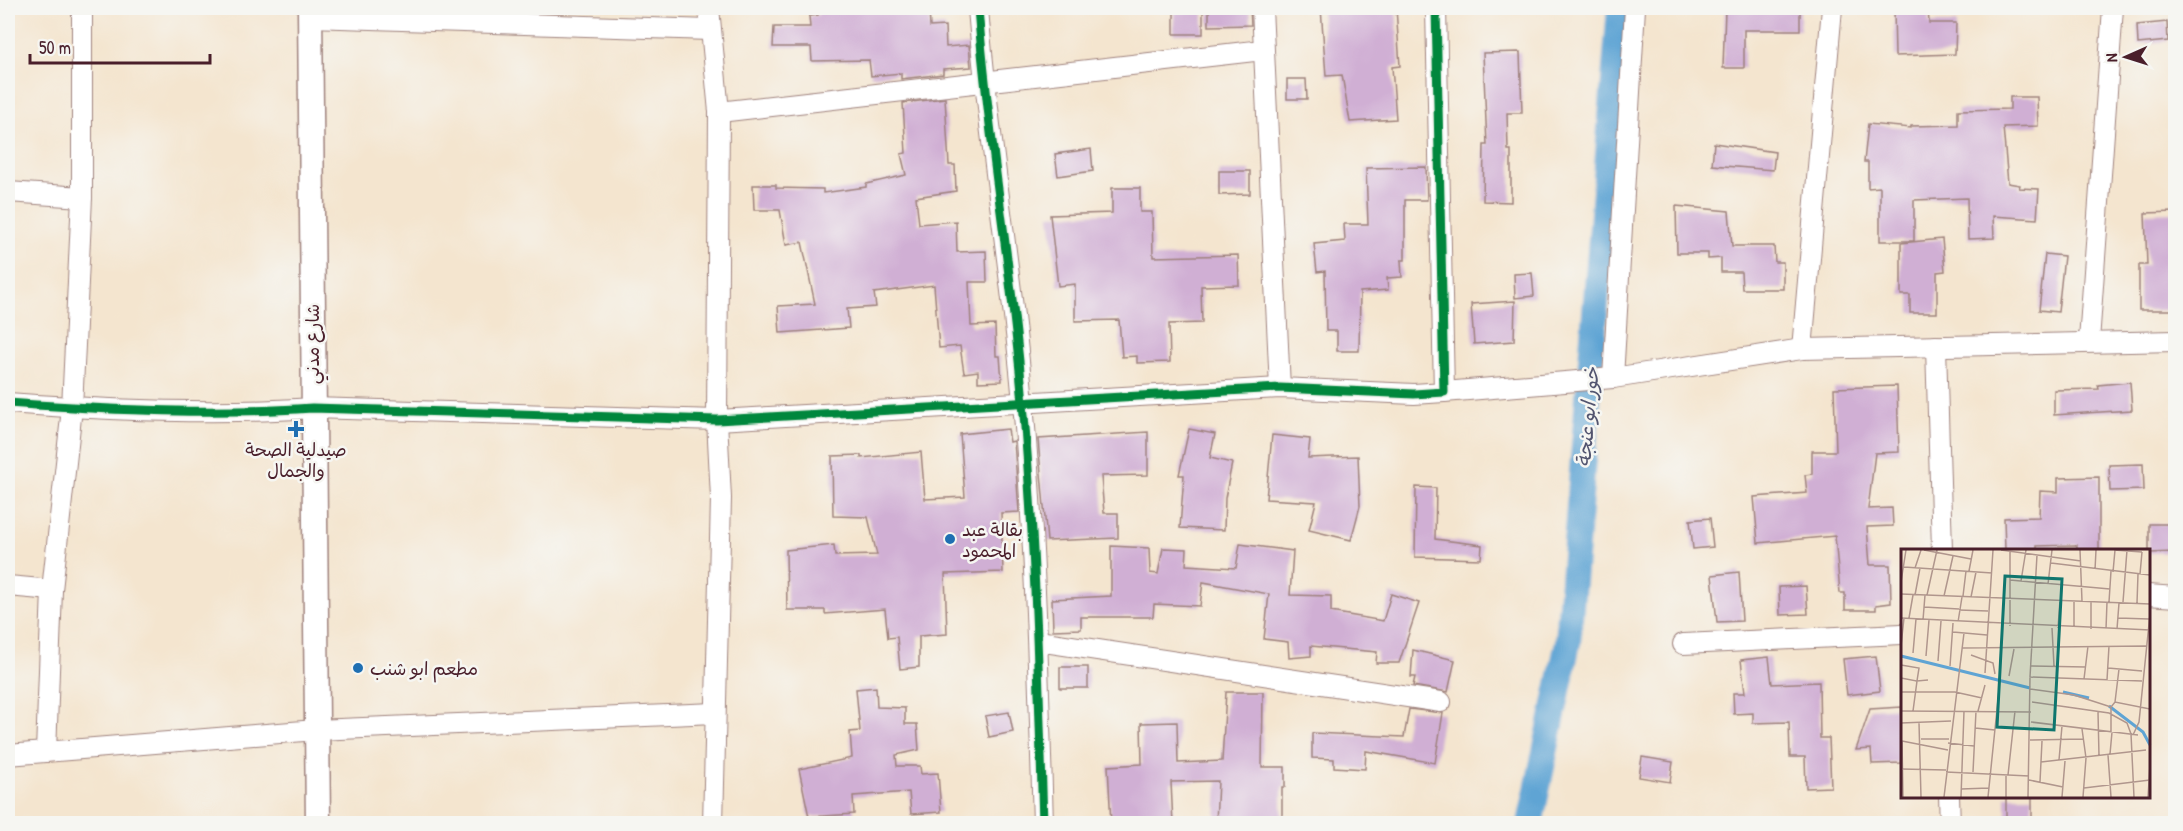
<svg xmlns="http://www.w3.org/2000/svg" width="2183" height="831" viewBox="0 0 2183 831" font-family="'Patrick Hand','Playpen Sans Arabic',sans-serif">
	<rect width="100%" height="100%" fill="#f6f6f2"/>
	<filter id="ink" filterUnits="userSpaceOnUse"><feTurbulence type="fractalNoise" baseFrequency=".0167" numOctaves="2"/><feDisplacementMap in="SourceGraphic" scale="12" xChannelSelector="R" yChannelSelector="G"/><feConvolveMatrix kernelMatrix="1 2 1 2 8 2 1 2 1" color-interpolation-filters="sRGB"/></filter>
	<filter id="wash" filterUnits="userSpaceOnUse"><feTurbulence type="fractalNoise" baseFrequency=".008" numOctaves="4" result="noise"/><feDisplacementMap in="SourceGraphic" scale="24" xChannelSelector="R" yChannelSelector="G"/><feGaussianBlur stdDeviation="1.35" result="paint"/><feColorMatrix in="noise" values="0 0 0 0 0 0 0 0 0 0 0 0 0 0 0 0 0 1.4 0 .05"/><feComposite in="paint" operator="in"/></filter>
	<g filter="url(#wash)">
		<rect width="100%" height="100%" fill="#f4e5cf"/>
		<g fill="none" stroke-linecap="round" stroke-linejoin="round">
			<path stroke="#5fa4d4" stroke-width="26" d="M1530,824L1568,642L1620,8"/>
		</g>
		<g id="blocks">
			<g fill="#d0afd4">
				<path d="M818,8H929L930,27L945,26L946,47L969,45L971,67L943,69V74L901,79V73L871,76L869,60L812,61L811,47H773L774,27H810L809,16L818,15Z"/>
				<path d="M1209,8H1250L1251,25L1209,26Z"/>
				<path d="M1321,8H1396L1400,66L1392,67L1396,119L1350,122L1342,75L1326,76Z"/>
				<path d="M1894,8H1928L1929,23H1956L1955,54L1895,56Z"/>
				<path d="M1725,9H1800V30H1744V68H1723Z"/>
				<path d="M1203,11V34H1174V12Z"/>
				<path d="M2167,22L2168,41L2138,44L2137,25Z"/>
				<path d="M1520,52L1522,113H1507L1508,150H1511V202L1483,201L1484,145H1487L1483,53Z"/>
				<path d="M1287,79H1306L1307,99H1287Z"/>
				<path d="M2010,97H2037L2038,126L2003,127L2008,183L2020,185L2019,188L2039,189L2037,219L1993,216L1994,238L1968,239L1967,198L1914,200V241H1880V187L1868,188V162H1864L1868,124L1911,128V126L1958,125V110L2010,109Z"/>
				<path d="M945,98L949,165H955L956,191L916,197L919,224L956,221L957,252L986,251L987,282H969L971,326L995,325L996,356H1000L1002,381L978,382V371L964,373L960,346L939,348L934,285L874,293L876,307L847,309L849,328L780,333L778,306L815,304L802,242L786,245L780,210H754L753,185H776V188L823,189V193L866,187V184L906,175L901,154L906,153L903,103Z"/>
				<path d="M1714,143L1775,152L1773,170L1712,165Z"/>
				<path d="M1091,149L1093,171L1058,176L1055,154Z"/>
				<path d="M1426,167L1427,200H1405V260H1401L1402,277L1387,278L1388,290L1360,292L1359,351H1337V331H1326L1325,271L1317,272L1314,244L1345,241L1344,224H1368L1366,168Z"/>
				<path d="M1219,171H1250V194L1219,195Z"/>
				<path d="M1112,188H1140V212H1152L1153,257L1238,255L1239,285L1201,286L1202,323L1169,324L1170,362L1137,363V356L1122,357L1119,320L1075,321V284L1058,286L1050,215L1112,213Z"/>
				<path d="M1676,206L1729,211L1732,246H1774L1775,262H1783V289H1742L1741,272H1721V258L1708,259V253H1677Z"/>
				<path d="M2175,212V310H2139V265H2147L2145,213Z"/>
				<path d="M1942,239L1945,271L1937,272V313H1910V295H1901V243Z"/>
				<path d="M2045,254L2064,256L2058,312L2039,310Z"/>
				<path d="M1532,273L1534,296L1515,298L1514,274Z"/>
				<path d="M1515,301L1514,341L1474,344L1471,304Z"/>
				<path d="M2130,382L2132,410L2054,415V390L2099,389L2098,385Z"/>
				<path d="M1897,386L1899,452L1875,453L1868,509L1892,508L1893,526L1867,527L1870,565H1890L1891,603L1876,605V610H1845V593H1840L1835,536L1758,543L1754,497L1807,493L1805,475L1812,474V451H1836L1834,388Z"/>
				<path d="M1008,429L1010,442L1014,441L1019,512L1001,513L1003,572L945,574L947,634L919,636V667L900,669L897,637L888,638L885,609L825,614V610H787L786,550L834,545L835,556L877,555L868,517L833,516L832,456L861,455V458L921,452L925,499L965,497L960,434Z"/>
				<path d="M1189,429L1215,434L1210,458L1232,463L1225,498L1224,530L1180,528L1184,475H1179Z"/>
				<path d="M1148,432V475L1101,476L1104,513H1118V538L1047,541L1038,439Z"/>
				<path d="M1272,435L1310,439L1308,458L1358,456L1360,506L1351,540L1309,530L1316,502L1266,499Z"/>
				<path d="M2143,464L2144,490L2110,491L2109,465Z"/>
				<path d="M2099,477V550H2077V545L2037,546V550H2005L2004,518L2039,517L2040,491L2058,492V478Z"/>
				<path d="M1416,487L1436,488L1435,539L1482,545L1481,559L1415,557Z"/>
				<path d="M1710,518L1713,547L1693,549L1690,520Z"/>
				<path d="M2149,524H2175V552L2149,553Z"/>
				<path d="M1240,544L1293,551L1290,595L1331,596V612L1383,621L1391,594L1419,603L1399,663H1376L1377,652L1311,646V656L1289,658L1288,642L1264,639L1269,594L1203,582L1200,606L1154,604L1153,617H1081V629L1053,630L1052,599L1111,596V546L1149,548L1150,573L1158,574L1163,548L1187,549L1186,565L1236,568Z"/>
				<path d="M1739,572L1742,621L1717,622L1712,575Z"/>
				<path d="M1806,586L1808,614L1780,615L1779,587Z"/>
				<path d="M1413,650L1455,660L1448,692L1413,686L1415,677H1411Z"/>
				<path d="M1876,656L1880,691L1847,695L1843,659Z"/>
				<path d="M1769,657L1772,684L1819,682L1820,738H1829L1831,787L1806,788L1805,757H1790L1789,722L1753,723V713L1734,714L1733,693H1745L1741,660Z"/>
				<rect x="1060" y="667" width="28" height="21"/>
				<path d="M876,687L877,707L905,708V724H917L919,750L896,755L897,766H920L921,774L938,773L941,812L911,814L909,792L853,796L854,814L809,817L799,769L852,758L850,732L860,731L856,689Z"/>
				<path d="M1226,692H1263L1262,767H1285V787H1282V824L1216,823L1218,781L1171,782L1173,824H1111L1108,766L1142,764L1141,723L1177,722L1178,763L1222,761Z"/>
				<path d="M1902,707V763L1872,764L1871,749L1856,750L1870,709Z"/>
				<path d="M1409,709L1443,713L1435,763L1366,751L1365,769L1334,767V759L1312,758V733L1404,737Z"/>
				<path d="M1009,712L1013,732L989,737L985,716Z"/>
				<path d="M1642,757L1673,762L1670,782L1639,777Z"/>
				<rect x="2006" y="796" width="26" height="24"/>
			</g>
		</g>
	</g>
	<g filter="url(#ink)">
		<use href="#blocks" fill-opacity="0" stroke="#9f827d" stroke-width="1.5"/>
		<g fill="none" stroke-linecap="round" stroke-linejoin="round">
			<defs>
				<g id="minor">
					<path d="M709,8L719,112L717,420L721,498L713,824"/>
					<path d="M978,8C988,140 1012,271 1023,403C1035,543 1039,683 1043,824"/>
					<path d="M1262,8L1280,388"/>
					<path d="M310,17L710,30"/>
					<path d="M719,112L1263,50"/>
					<path d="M8,192L82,197"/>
					<path d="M2089,341L2113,8"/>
					<path d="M1936,346L1942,550"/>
					<path d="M1802,349L1832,8"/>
					<path d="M1613,378L1635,8"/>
					<path d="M1444,392L1613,378L1802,349L2176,341"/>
					<path d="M8,403C105,410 215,415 312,408L717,420L1280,388L1414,394L1444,392L1436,8"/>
					<path d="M8,586L52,590"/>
					<path d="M2148,595L2176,597"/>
					<path d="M1038,641L1441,702"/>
					<path d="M1683,644L1902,634"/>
					<path d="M46,752L52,590L72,408L82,197V8"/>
					<path d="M8,755L316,730L715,713"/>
					<path d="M1949,796L1950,824"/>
				</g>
				<path id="tertiary" d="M310,8L318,824"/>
			</defs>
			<use href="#minor" stroke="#9f827d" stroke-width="22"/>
			<use href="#tertiary" stroke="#9f827d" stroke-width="27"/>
			<use href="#minor" stroke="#fff" stroke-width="20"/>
			<use href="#tertiary" stroke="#fff" stroke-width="24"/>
			<defs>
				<g id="cycleway">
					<path d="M978,8C988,140 1012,271 1023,403C1035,543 1039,683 1043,824"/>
					<path d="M8,403C105,410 215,415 312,408L717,420L1280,388L1414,394L1444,392L1436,8"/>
				</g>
			</defs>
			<use href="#cycleway" stroke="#f6f6f2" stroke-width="13"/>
			<use href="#cycleway" stroke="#00873e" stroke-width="9"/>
		</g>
	</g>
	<g fill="#1f6fb2" stroke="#f6f6f2" stroke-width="2">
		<path d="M293 420h6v6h6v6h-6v6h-6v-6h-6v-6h6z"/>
		<circle cx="950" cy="539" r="6"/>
		<circle cx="358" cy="668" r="6"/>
	</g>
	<g text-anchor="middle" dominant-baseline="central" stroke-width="5" stroke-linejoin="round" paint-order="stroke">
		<g font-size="18" fill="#4a1f2b" stroke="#f6f6f2">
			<text transform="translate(312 344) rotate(-90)">شارع مدني</text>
		</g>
		<g font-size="18" fill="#4a1f2b" stroke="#f6f6f2" text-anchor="start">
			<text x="296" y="449" text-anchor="middle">صيدلية الصحة<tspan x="296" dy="21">والجمال</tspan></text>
			<text x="962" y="529">بقالة عبد<tspan x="962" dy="21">المحمود</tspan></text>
			<text x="370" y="668">مطعم ابو شنب</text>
		</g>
		<g font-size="20" font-style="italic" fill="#52546f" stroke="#f6f6f2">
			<text transform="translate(1587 417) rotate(-85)">خور ابو عنجة</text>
		</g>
	</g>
	<g transform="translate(1901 549)">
		<rect width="249" height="249" fill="#f4e5cf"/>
		<path fill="none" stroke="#5fa4d4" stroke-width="3" d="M0,107L129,139M162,143L188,149M208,157L242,183L249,196"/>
		<path fill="none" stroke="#b0968d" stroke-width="1.5" d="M23,1L70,10M100,1L180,12M179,1L181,52M213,1L241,3M109,3V77M136,6L129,128L241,132M150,14L249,26M3,18L91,24M14,19L20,1M194,21L195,1M68,22L72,1M212,23L214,1M239,25L241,3M109,31L209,40M120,32L125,1M0,33L5,1M147,35L151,1M0,45L249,55M14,46L19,19M26,46L36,1M43,47L52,7M62,47L65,22M70,48L75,23M190,53V80M208,53L210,22M222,53L226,1M236,54L237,25M23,58L58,60M58,61L87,62M0,69L249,81M8,69L12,46M217,69L248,70M22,71L24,46M57,73L61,48M151,79L153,117M157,79L159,51M173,79V52M205,80L206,53M216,80L218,54M52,83L86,86M0,97L3,69M61,99L245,97M12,104L15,70M70,106L92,114L94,125M25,107L28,71M37,112L40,72M0,116L18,119L16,132L27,131M49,117L52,74M130,117L185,118M207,119L241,122M84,124L92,1M108,127L113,100M0,129L16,132L12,162M183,130L187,97M206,131L208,97M129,140L173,146L210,158M0,143H54L81,149M131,153L208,164L226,174L230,185L233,248M214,153L218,120M0,162L130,163M77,162L84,136M197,163L198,207M130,173L237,186M0,174L50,172M18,174L20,248M74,179L94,181M181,180L185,209L182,248M210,183V158L214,153L249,160M232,186L238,173L249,65M20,190H48M129,191L182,190M1,192L2,248M1,192L47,201M47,194L73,197M209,205L211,183M207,206L210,248M158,211L161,177M140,213L245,201M0,220L45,221M45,223L128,227M72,223L75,162M107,226L114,162M128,231L162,238M139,233L141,192M183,239L249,231M60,240L88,239M43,248L63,84M60,248L63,162M87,248L98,141M105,248V226M127,248L129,128M161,248L164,212M247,248L249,216"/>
		<path fill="#0f766e" fill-opacity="0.15" stroke="#0f766e" stroke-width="3" d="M104,27L161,30L153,181L96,178Z"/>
		<rect width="249" height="249" fill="none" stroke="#4a1f2b" stroke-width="3"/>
	</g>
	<rect width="2183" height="831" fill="none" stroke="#f6f6f2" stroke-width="30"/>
	<g transform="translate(2126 57) rotate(267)" stroke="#f6f6f2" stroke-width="4.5" paint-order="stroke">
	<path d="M0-4.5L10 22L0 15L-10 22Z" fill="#4a1f2b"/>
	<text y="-9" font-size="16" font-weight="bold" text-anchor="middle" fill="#4a1f2b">N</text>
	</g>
	<path d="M30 54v9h180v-9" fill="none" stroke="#4a1f2b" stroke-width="3"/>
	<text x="39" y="54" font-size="18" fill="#4a1f2b" stroke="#f6f6f2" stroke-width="4.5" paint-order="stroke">50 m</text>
</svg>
